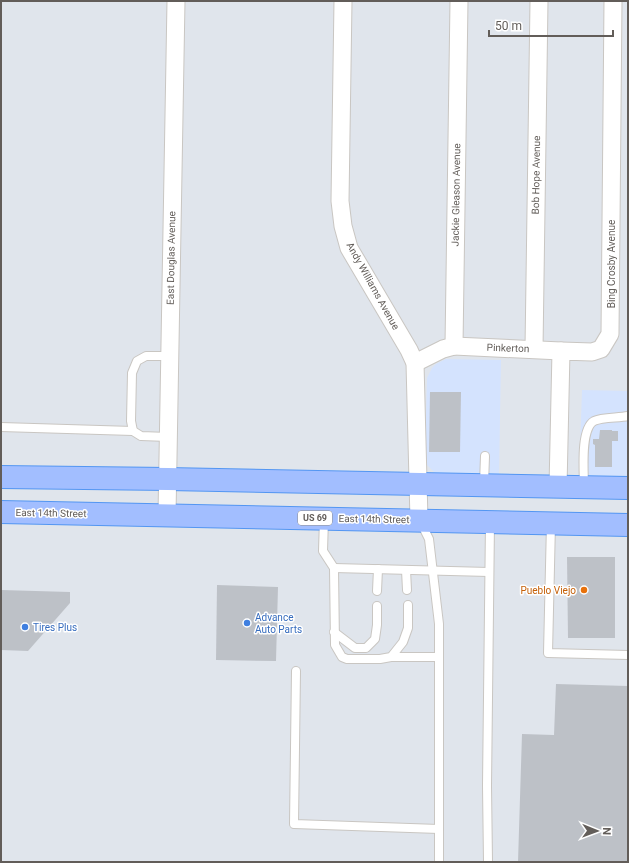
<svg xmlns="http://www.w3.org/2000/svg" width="629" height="863" viewBox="0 0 629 863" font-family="Roboto,sans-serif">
	<rect width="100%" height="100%" fill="#e0e5ec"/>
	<g fill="#d4e3fe">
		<path d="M446,359L501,360L499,476L439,475L434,472L427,465L425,455L427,378L432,368L436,364Z"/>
		<path d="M582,390L628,391V479L579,478Z"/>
	</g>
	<g fill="#bdc1c7">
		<path d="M430,392H461L460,452H429Z"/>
		<path d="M600,430H612V431H618V441H612V467H595V445L593,444V439H599Z"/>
		<path d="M567,557H615V638H568Z"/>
		<path d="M217,585L278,587L276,661L216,660Z"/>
		<path d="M1,590L70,592V603L28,651L1,650Z"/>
		<path d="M556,684L628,686V862H518L522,734L554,735Z"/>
	</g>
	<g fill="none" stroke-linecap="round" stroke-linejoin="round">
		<defs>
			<g id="service">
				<path d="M1,427L133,431"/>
				<path d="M168,437L141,436L133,431L131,421L132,373L137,361L146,356H170"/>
				<path d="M484,484L485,456"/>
				<path d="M584,487C584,472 580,429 594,421C602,417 618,418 628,416"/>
				<path d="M324,519L323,551L334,568L335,645L342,657L347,659H380L391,657L403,642L408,628V605"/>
				<path d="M421,523L429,539L439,624V862"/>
				<path d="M551,523L548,653L628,655"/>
				<path d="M334,568L489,572"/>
				<path d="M406,570L407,590"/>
				<path d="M377,591L378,569"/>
				<path d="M334,632L355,648H366L375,639L377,625V606"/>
				<path d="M391,657H439"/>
				<path d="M296,671L294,824L439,829"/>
				<path d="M488,862L487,786L490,522"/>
			</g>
			<g id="minor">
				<path d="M343,1L340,201L343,226L349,248L409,350L415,363L419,520"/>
				<path d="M454,346L561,351"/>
				<path d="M534,349L539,1"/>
				<path d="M415,363L443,349L454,346L459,1"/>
				<path d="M558,487L561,351L592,352L601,349L610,334L613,1"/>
				<path d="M167,515L176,1"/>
			</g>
			<g id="primary">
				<path d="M1,477L168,479L628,488"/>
				<path d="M1,512L628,525"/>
			</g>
		</defs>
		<use href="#service" stroke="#c9c6c2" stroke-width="10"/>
		<use href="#minor" stroke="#c9c6c2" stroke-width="19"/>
		<use href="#primary" stroke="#5396f2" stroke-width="24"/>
		<use href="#service" stroke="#fff" stroke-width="8"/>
		<use href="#minor" stroke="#fff" stroke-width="17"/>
		<use href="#primary" stroke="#a2beff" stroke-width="22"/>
	</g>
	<circle fill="#e8710a" stroke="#fff" stroke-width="1.5" cx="584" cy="590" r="4"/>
	<g fill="#3f7fe0" stroke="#fff" stroke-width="1.5">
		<circle cx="247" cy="623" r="4"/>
		<circle cx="25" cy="627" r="4"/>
	</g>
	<g text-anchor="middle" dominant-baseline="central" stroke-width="3" stroke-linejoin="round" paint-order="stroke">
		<rect fill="#fff" stroke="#918e8b" stroke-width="1" x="298" y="511" width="34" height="14" rx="3"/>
		<g font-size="9" font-weight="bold" fill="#625d59">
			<text x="315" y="518">US 69</text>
		</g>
		<g font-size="10" fill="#625d59" stroke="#fff">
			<text transform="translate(536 175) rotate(-89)">Bob Hope Avenue</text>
			<text transform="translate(456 195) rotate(-89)">Jackie Gleason Avenue</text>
			<text transform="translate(171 258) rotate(-89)">East Douglas Avenue</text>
			<text transform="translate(611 264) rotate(-90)">Bing Crosby Avenue</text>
			<text transform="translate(373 286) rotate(61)">Andy Williams Avenue</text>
			<text transform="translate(508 348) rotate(2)">Pinkerton</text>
			<text transform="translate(51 513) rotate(1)">East 14th Street</text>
			<text transform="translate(374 519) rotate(1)">East 14th Street</text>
		</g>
		<g font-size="10" fill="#c56008" stroke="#fff" text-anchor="end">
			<text x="576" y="590">Pueblo Viejo</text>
		</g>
		<g font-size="10" fill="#366cbe" stroke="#fff" text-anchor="start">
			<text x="255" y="617">Advance<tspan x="255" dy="12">Auto Parts</tspan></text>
			<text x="33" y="627">Tires Plus</text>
		</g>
	</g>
	<rect width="629" height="863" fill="none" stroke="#625d59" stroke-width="4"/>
	<g transform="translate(597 831) rotate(91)" stroke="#ffffff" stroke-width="3" paint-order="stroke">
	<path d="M0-3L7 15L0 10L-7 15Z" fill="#625d59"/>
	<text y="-6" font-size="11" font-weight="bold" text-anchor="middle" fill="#625d59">N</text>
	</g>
	<path d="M489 30v6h124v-6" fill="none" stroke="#625d59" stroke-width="2"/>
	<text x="495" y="30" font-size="12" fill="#625d59" stroke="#ffffff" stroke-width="3" paint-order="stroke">50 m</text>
</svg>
